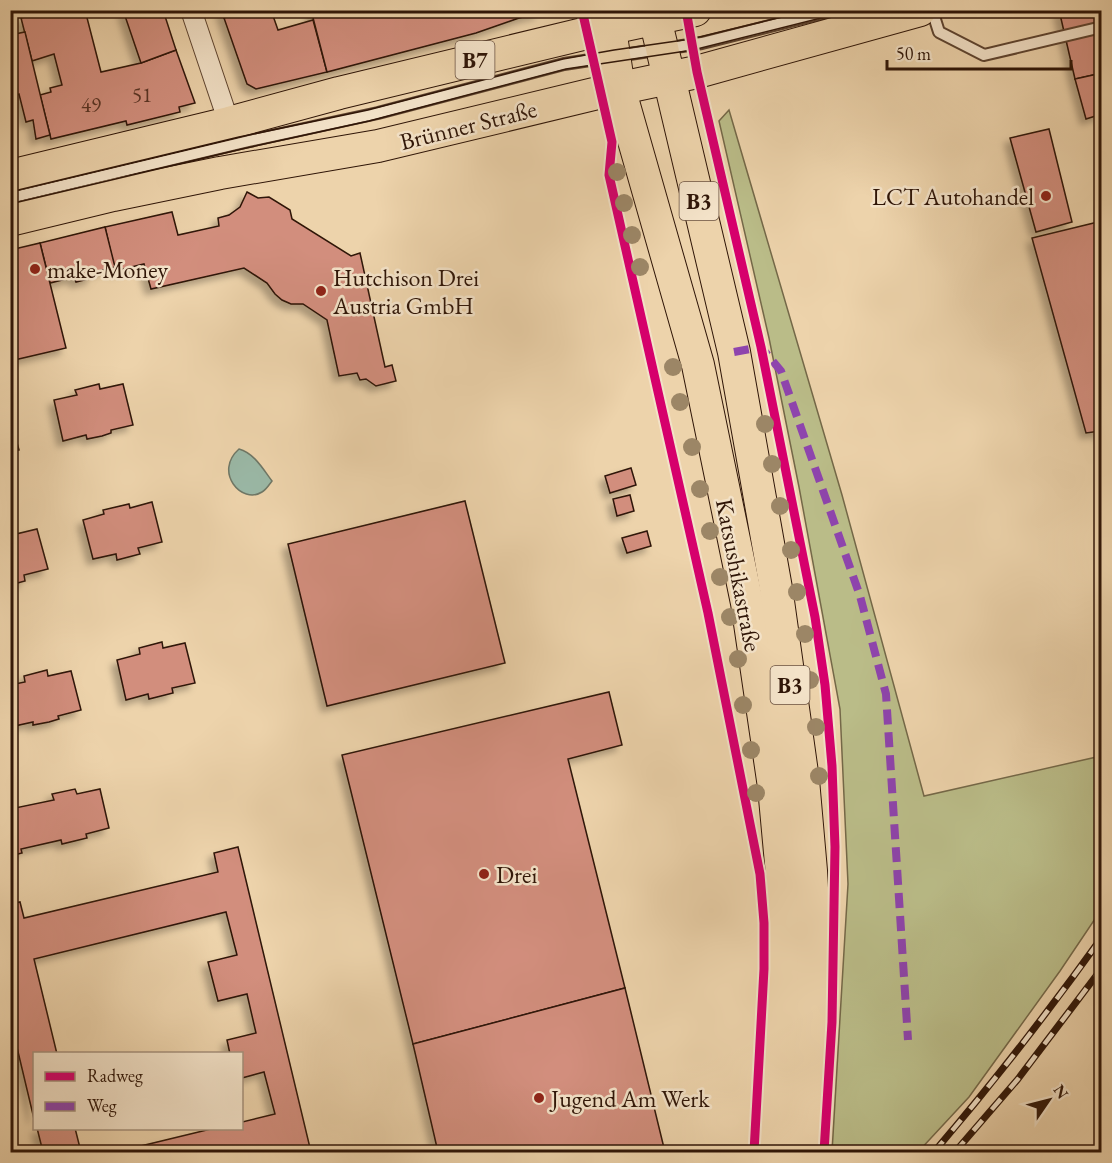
<svg xmlns="http://www.w3.org/2000/svg" width="1112" height="1163" viewBox="0 0 1112 1163" font-family="'EB Garamond',serif">
	<defs>
		<filter id="shadow"><feDropShadow dx="-5.5" dy="5.5" stdDeviation="3" flood-color="#0004"/></filter>
	</defs>
	<rect width="100%" height="100%" fill="#edd3ab"/>
	<filter id="stains"><feTurbulence type="fractalNoise" baseFrequency=".00333" numOctaves="4"/><feColorMatrix values="0 0 0 0 .2 0 0 0 0 .09 0 0 0 0 .02 0 0 0 .5 -.17"/></filter>
	<radialGradient id="worn" r=".72"><stop offset=".6" stop-color="#630" stop-opacity="0"/><stop offset="1" stop-color="#630" stop-opacity=".3"/></radialGradient>
	<path fill="#babc88" stroke="#746848" stroke-width="1.5" d="M729,110L842,495L924,796L1101,756V910L1060,971L969,1097L918,1152H832L848,884L840,709L799,487L769,338L719,121Z"/>
	<path fill="#9ab8a6" stroke="#6f7766" stroke-width="1.5" d="M239,449C254,453 263,469 272,481C269,485 266,490 262,492C242,505 213,472 239,449Z"/>
	<g fill="#d28e7d" stroke="#2f1507" stroke-width="1.5" filter="url(#shadow)">
		<path d="M52,10H85L101,72L141,63L176,50L195,103L179,107L180,112L127,125L126,121L51,139L40,95L51,92L50,88L62,85L54,54L32,61L21,18Z"/>
		<path d="M123,10H163L176,50L141,63Z"/>
		<path d="M221,10H246L224,18Z"/>
		<path d="M246,10H271L278,30L313,20L327,72L256,89L247,84L224,18Z"/>
		<path d="M311,10H539L540,13L519,18L476,33L327,72Z"/>
		<path d="M1059,10H1099L1102,22V73L1075,79Z"/>
		<path d="M25,32L50,135L36,139L33,120L26,122L19,94L17,95L10,70V35Z"/>
		<path d="M1102,73V114L1086,119L1075,79Z"/>
		<path d="M1049,129L1072,222L1036,232L1010,138Z"/>
		<path d="M247,192L258,198L269,197L290,210L292,219L351,256L360,253L385,367L392,365L396,381L376,386L366,379L360,380L357,373L339,376L327,320L303,304H291L282,300L275,294L267,283L244,268L151,289L144,264L115,271L105,227L172,212L178,235L219,226L218,218L229,215L240,207Z"/>
		<path d="M1102,221V437L1100,431L1086,433L1032,238Z"/>
		<path d="M105,227L115,267L90,273L92,278L76,282L74,277L50,283L40,243Z"/>
		<path d="M40,243L66,348L10,361V250Z"/>
		<path d="M99,384L100,389L123,384L133,425L111,430V433L102,436L87,439L86,435L63,441L54,400L77,395L75,390Z"/>
		<path d="M10,417L19,450L10,452Z"/>
		<path d="M631,468L636,485L610,493L605,476Z"/>
		<path d="M630,495L634,511L617,516L613,499Z"/>
		<path d="M465,501L505,663L327,706L288,544Z"/>
		<path d="M152,502L162,542L138,548L140,554L117,560L116,554L93,559L83,520L104,514L103,510L129,504L130,508Z"/>
		<path d="M37,529L48,569L24,575L25,581L10,585V532L15,531L16,534Z"/>
		<path d="M647,531L651,546L627,553L622,538Z"/>
		<path d="M162,642L163,648L185,643L195,683L172,688L173,693L149,699L148,694L126,700L117,660L140,654L139,648Z"/>
		<path d="M47,670L48,676L71,671L81,710L58,716L59,719L49,722L33,725V722L10,727V685L25,682L24,676Z"/>
		<path d="M609,692L622,745L568,759L625,988L413,1044L342,755Z"/>
		<path d="M75,789L77,794L100,789L109,828L86,834L87,838L62,844L61,840L21,849L22,853L10,856V809L54,800L52,794Z"/>
		<path d="M238,847L311,1152H116L215,1128H242V1122L275,1114L264,1072L242,1078V1054H230L227,1040L256,1033L247,994L218,1001L208,962L237,955L226,912L34,959L57,1054H34V1119L10,1018V904L20,902L24,918L218,872L214,853Z"/>
		<path d="M625,988L665,1152H438L413,1044Z"/>
		<path d="M37,1128H75L81,1152H43Z"/>
	</g>
	<g fill="none" stroke-linecap="round" stroke-linejoin="round">
		<defs>
			<g id="service">
				<path d="M932,10L939,32L984,55L1102,27"/>
				<path d="M10,198L249,141L378,113L564,64L702,43L834,10"/>
			</g>
			<path id="minor" d="M191,10L229,123"/>
			<g id="primary">
				<path d="M607,10L619,88L698,365L747,603L774,787L782,874L785,941L784,983L774,1152"/>
				<path d="M653,10L734,352L777,594L803,780L811,871L814,923L813,1021L805,1152"/>
				<path d="M10,176L229,123L339,93L587,33L695,10"/>
				<path d="M10,220L113,195L220,173L378,146L602,92L697,72L920,10"/>
			</g>
		</defs>
		<use href="#service" stroke="#5e4430" stroke-width="14"/>
		<use href="#minor" stroke="#5e4430" stroke-width="22"/>
		<use href="#primary" stroke="#2f1507" stroke-width="34"/>
		<use href="#service" stroke="#f3e2c8" stroke-width="10"/>
		<use href="#minor" stroke="#f3e2c8" stroke-width="20"/>
		<use href="#primary" stroke="#edd3ab" stroke-width="32"/>
		<g stroke="#2f1507" stroke-width="1.5">
			<path d="M10,192L239,137L368,110L563,59L614,50L691,39L811,10"/>
			<path d="M10,204L242,149L369,121L566,69L693,50L853,10"/>
		</g>
		<defs>
			<g id="rail">
				<path d="M934,1152C993,1083 1049,1011 1102,937"/>
				<path d="M955,1152L1018,1079L1102,968"/>
			</g>
		</defs>
		<use href="#rail" stroke="#2f1507" stroke-width="7"/>
		<use href="#rail" stroke="#f3e2c8" stroke-width="4.5" stroke-dasharray="14" stroke-linecap="butt"/>
		<path stroke="#8e44ad" stroke-width="8" stroke-dasharray="15 8" stroke-linecap="butt" d="M734,352L761,347L781,371L860,596L886,694L908,1040"/>
		<defs>
			<g id="cycleway">
				<path d="M582,10L612,142L609,175L708,613L760,874L764,923V969L754,1152"/>
				<path d="M686,10L697,72L761,347L815,617L825,685L832,766L835,847L832,1022L824,1152"/>
			</g>
		</defs>
		<use href="#cycleway" stroke="#f3e2c8" stroke-width="13"/>
		<use href="#cycleway" stroke="#d6006c" stroke-width="9"/>
	</g>
	<g fill="#9c8666">
		<circle cx="617" cy="172" r="9"/>
		<circle cx="624" cy="203" r="9"/>
		<circle cx="632" cy="235" r="9"/>
		<circle cx="640" cy="267" r="9"/>
		<circle cx="673" cy="367" r="9"/>
		<circle cx="680" cy="402" r="9"/>
		<circle cx="765" cy="424" r="9"/>
		<circle cx="692" cy="447" r="9"/>
		<circle cx="772" cy="464" r="9"/>
		<circle cx="700" cy="489" r="9"/>
		<circle cx="780" cy="506" r="9"/>
		<circle cx="710" cy="531" r="9"/>
		<circle cx="791" cy="550" r="9"/>
		<circle cx="720" cy="577" r="9"/>
		<circle cx="797" cy="592" r="9"/>
		<circle cx="730" cy="617" r="9"/>
		<circle cx="805" cy="634" r="9"/>
		<circle cx="738" cy="659" r="9"/>
		<circle cx="810" cy="680" r="9"/>
		<circle cx="743" cy="705" r="9"/>
		<circle cx="816" cy="727" r="9"/>
		<circle cx="751" cy="750" r="9"/>
		<circle cx="819" cy="776" r="9"/>
		<circle cx="756" cy="793" r="9"/>
	</g>
	<g fill="#8f2418" stroke="#f3e2c8" stroke-width="2">
		<circle cx="1046" cy="196" r="6"/>
		<circle cx="35" cy="269" r="6"/>
		<circle cx="321" cy="291" r="6"/>
		<circle cx="484" cy="874" r="6"/>
		<circle cx="539" cy="1098" r="6"/>
	</g>
	<g text-anchor="middle" dominant-baseline="central" stroke-width="5" stroke-linejoin="round" paint-order="stroke">
		<g font-size="21" fill="#583324">
			<text x="142" y="94">51</text>
			<text x="91" y="104">49</text>
		</g>
		<g fill="#f3e2c8" stroke="#6a5241" stroke-width="1.5">
			<rect x="455.5" y="41" width="39" height="38" rx="4.5"/>
			<rect x="679.5" y="182" width="39" height="38" rx="4.5"/>
			<rect x="770.5" y="666" width="39" height="38" rx="4.5"/>
		</g>
		<g font-size="22" font-weight="bold" fill="#2f1507">
			<text x="475" y="60">B7</text>
			<text x="699" y="201">B3</text>
			<text x="790" y="685">B3</text>
		</g>
		<g font-size="24" fill="#2f1507" stroke="#f3e2c8">
			<text transform="translate(468 125) rotate(-14)">Brünner Straße</text>
			<text transform="translate(739 575) rotate(79)">Katsushikastraße</text>
		</g>
		<g font-size="24" fill="#2f1507" stroke="#f3e2c8" text-anchor="start">
			<text x="1034" y="196" text-anchor="end">LCT Autohandel</text>
			<text x="47" y="269">make-Money</text>
			<text x="333" y="277">Hutchison Drei<tspan x="333" dy="28">Austria GmbH</tspan></text>
			<text x="496" y="874">Drei</text>
			<text x="551" y="1098">Jugend Am Werk</text>
		</g>
	</g>
	<rect width="1112" height="1163" fill="none" stroke="#edd3ab" stroke-width="36"/>
	<rect x="12" y="12" width="1088" height="1139" fill="none" stroke="#2f1507" stroke-width="3"/>
	<rect x="18" y="18" width="1076" height="1127" fill="none" stroke="#2f1507" stroke-width="1.5"/>
	<rect x="33" y="1052" width="210" height="78" fill="#f3e2c8" stroke="#a5907b" stroke-width="1.5"/>
	<rect x="45" y="1072" width="30" height="9" fill="#d6006c" stroke="#a5907b" stroke-width="1.5"/>
	<text x="87" y="1082" font-size="18" fill="#2f1507">Radweg</text>
	<rect x="45" y="1102" width="30" height="9" fill="#8e44ad" stroke="#a5907b" stroke-width="1.5"/>
	<text x="87" y="1112" font-size="18" fill="#2f1507">Weg</text>
	<g transform="translate(1049 1100) rotate(55)" stroke="#f3e2c8" stroke-width="4.5" paint-order="stroke">
	<path d="M0-4.5L10 22L0 15L-10 22Z" fill="#2f1507"/>
	<text y="-9" font-size="16" font-weight="bold" text-anchor="middle" fill="#2f1507">N</text>
	</g>
	<path d="M887 60v9h184v-9" fill="none" stroke="#2f1507" stroke-width="3"/>
	<text x="896" y="60" font-size="18" fill="#2f1507" stroke="#f3e2c8" stroke-width="4.5" paint-order="stroke">50 m</text>
	<rect width="100%" height="100%" filter="url(#stains)"/>
	<rect width="100%" height="100%" fill="url(#worn)"/>
</svg>
